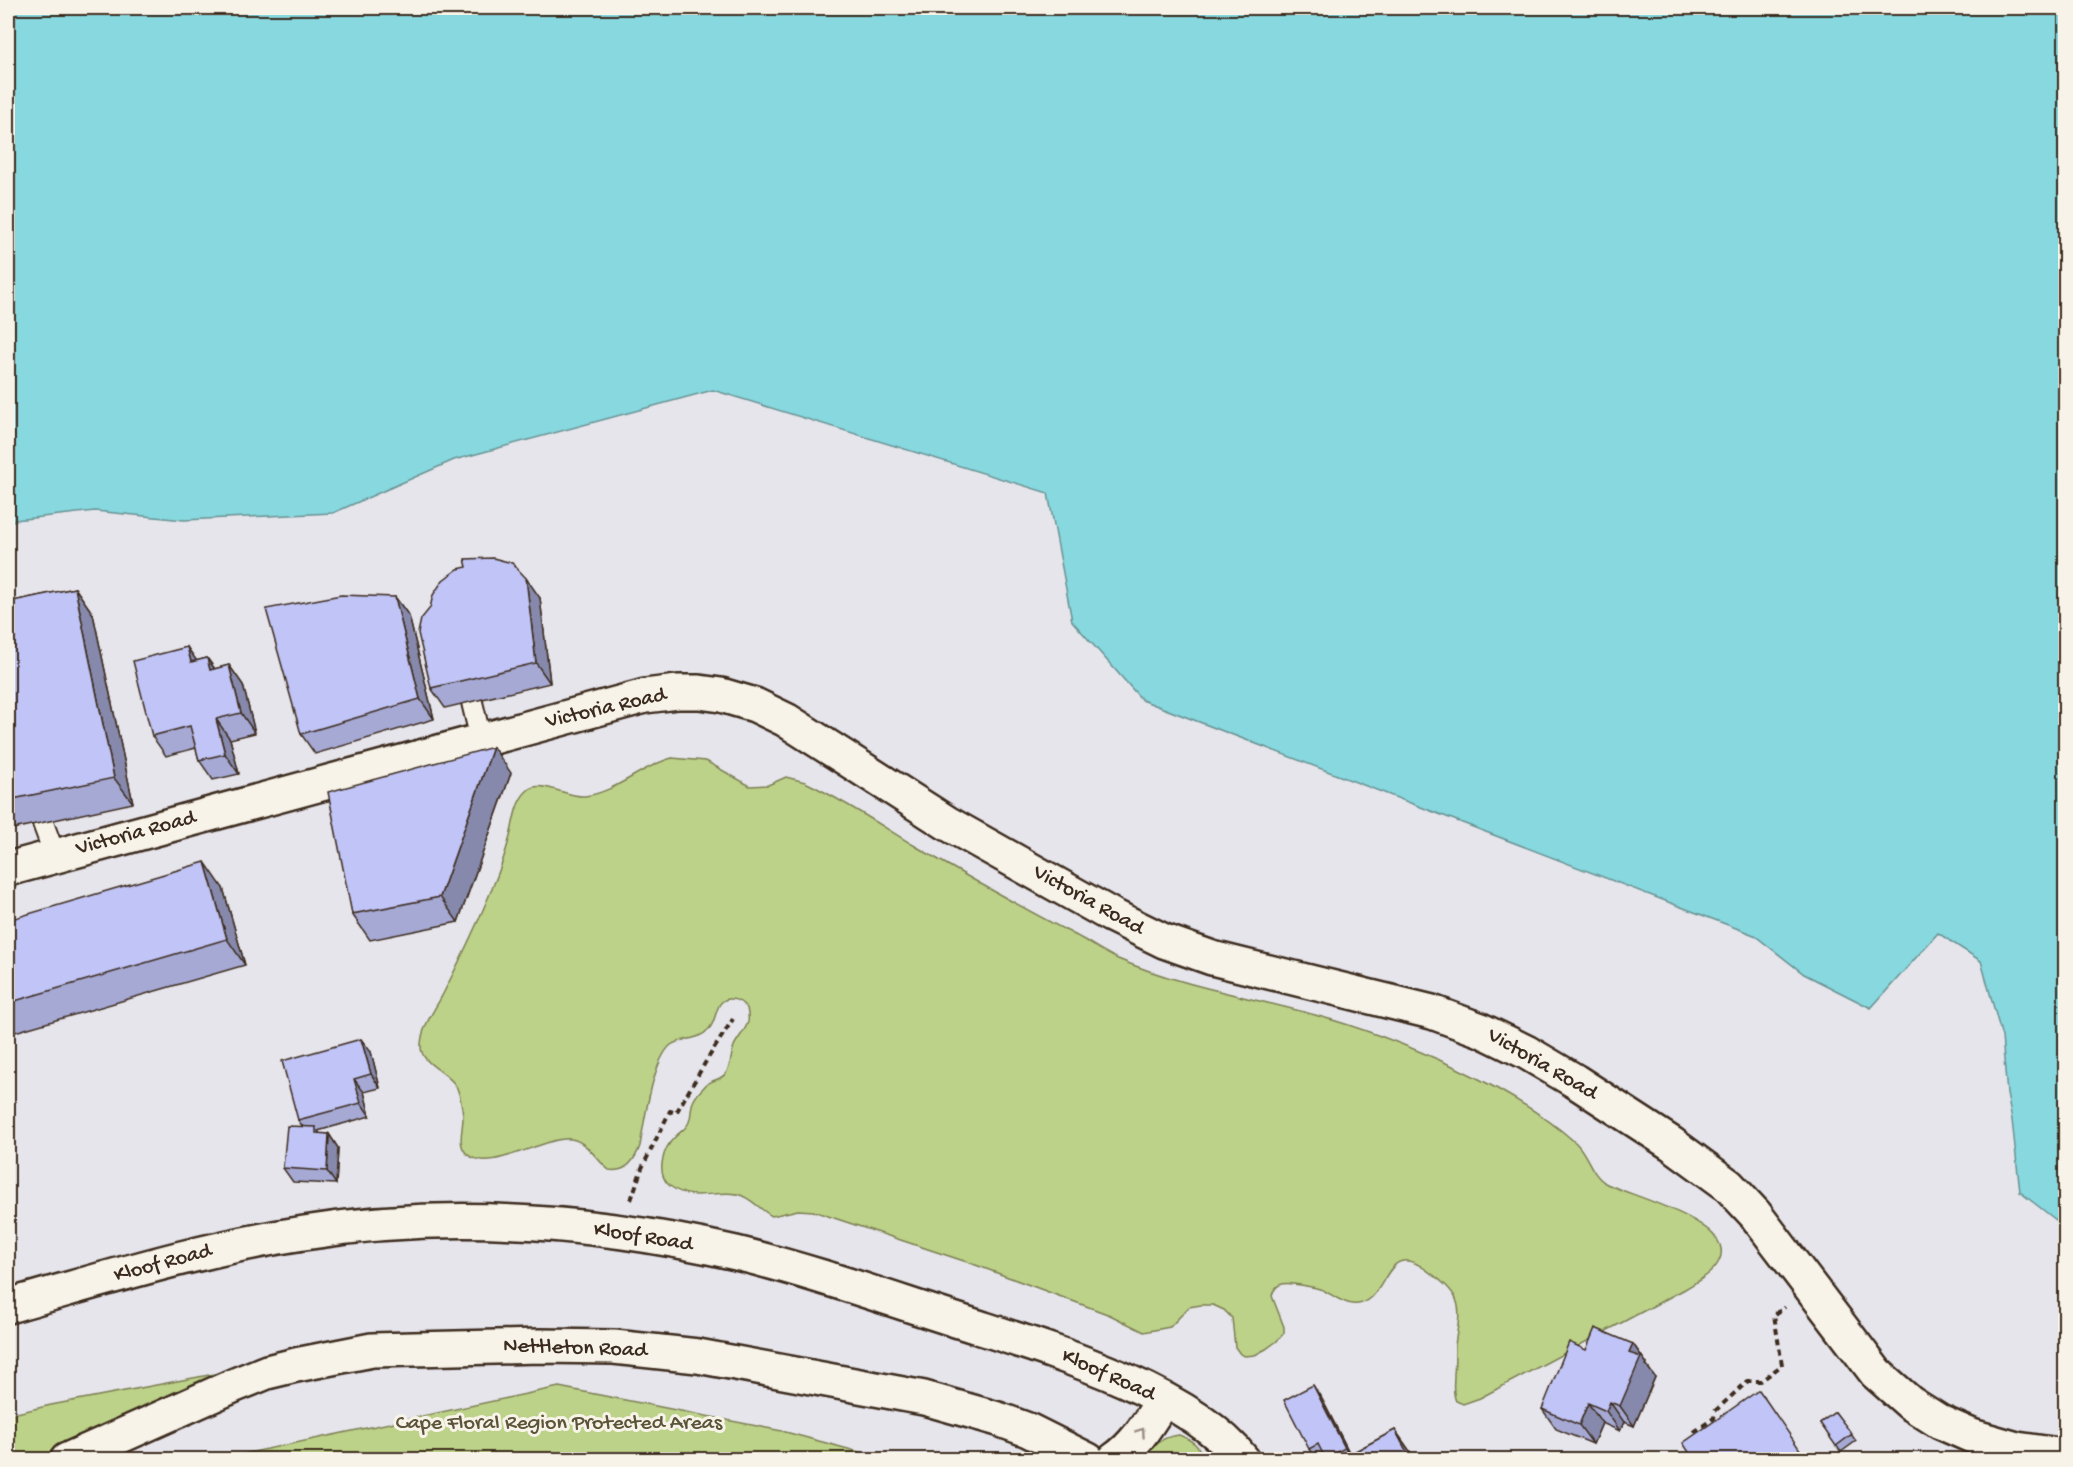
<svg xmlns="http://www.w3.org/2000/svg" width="2073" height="1467" viewBox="0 0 2073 1467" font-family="'Gochi Hand',sans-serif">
	<rect width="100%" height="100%" fill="#e6e5ec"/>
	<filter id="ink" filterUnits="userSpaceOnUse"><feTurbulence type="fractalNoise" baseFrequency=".0167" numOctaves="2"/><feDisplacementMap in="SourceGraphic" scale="12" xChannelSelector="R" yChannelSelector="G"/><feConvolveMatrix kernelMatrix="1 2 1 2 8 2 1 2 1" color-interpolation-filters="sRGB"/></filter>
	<g filter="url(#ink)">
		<g fill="#bcd288" stroke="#7c7e53" stroke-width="1.5">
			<path d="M672,758L706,761L750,786L768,785L786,777L805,782C843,800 879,824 915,846C968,877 1020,907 1075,935C1089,942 1103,952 1118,959C1181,986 1250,997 1315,1015C1363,1028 1409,1046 1455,1067C1497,1087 1541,1112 1576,1143C1588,1155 1591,1174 1605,1183C1626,1195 1739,1222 1719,1261C1713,1274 1696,1282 1685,1289L1480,1398L1463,1404L1456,1401C1452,1393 1454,1383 1454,1374C1455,1365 1455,1356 1455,1347C1456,1331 1463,1313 1455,1297C1449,1286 1436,1277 1425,1269C1381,1237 1390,1308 1352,1304C1342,1303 1332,1295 1323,1290C1317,1288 1312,1287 1306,1286C1293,1284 1276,1278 1272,1296L1284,1327V1333L1277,1341L1266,1349L1255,1355L1245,1356L1240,1354L1235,1347L1232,1318L1224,1310L1213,1305H1201L1189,1307L1170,1327L1144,1332L1110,1315L973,1264L813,1211L798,1210L772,1216C760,1210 751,1197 737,1194C713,1190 693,1203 670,1186C655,1174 663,1148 675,1137C679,1132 685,1130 688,1124C692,1117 690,1109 693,1102C695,1097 700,1091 704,1087C710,1079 721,1081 726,1073C731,1065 731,1055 734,1046C738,1038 745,1031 748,1022C749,1018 748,1013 747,1008C742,1003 739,1000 732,999C714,997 718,1020 709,1029C697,1042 682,1037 671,1045C653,1059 644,1123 640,1146C635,1160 626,1173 609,1170C597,1161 587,1141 571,1139C543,1136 489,1175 467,1154C456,1144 464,1127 463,1115C462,1106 460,1096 457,1088C449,1071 419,1065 421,1044C422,1025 437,1007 445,990C461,958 477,925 491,891C498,875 504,858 509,840C514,824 514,802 528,790C540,779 569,798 585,796C617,792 641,766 672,758Z"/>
			<path d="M230,1371L57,1459H8V1415L51,1405Z"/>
			<path d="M559,1387L782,1431L885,1459H220Z"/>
			<path d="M1179,1435C1192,1440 1200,1446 1204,1459H1141C1153,1446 1160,1437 1179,1435Z"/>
		</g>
		<path fill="#87d8df" stroke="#699292" stroke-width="1.5" d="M8,8H2065V1227L2020,1192L2012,1120L2007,1094L2002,1037L1981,961L1938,933L1871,1008L1804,974L1754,935L1142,700L1072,621L1048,493L713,390L454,460L333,513L184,520L95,511L15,520L8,523Z"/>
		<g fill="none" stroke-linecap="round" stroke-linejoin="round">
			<defs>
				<g id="service">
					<path d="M466,677L481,740"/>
					<path d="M8,766L17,768L25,774L55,856"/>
				</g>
				<g id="minor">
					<path d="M67,1460L235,1385L267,1372L296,1365L372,1350L540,1346L614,1347L698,1356L924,1398L998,1419L1028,1430L1088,1460"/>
					<path d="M1114,1460C1136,1445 1149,1422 1163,1400"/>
				</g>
				<path id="secondary" d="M8,1306C105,1279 203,1248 304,1233C447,1210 596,1221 736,1253C818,1273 898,1302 978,1327C1056,1352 1192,1394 1243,1460"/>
				<path id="primary" d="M8,869L645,696L678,692H699L721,695L755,705L786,720L947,823L1111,915L1164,941L1212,958L1432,1012L1481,1030L1526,1052L1575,1081L1672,1144L1728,1185L1755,1214L1876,1373L1910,1403L1940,1422L1972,1436L2017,1449L2066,1456"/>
			</defs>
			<use href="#service" stroke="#3b2a1e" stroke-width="24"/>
			<use href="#minor" stroke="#3b2a1e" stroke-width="38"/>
			<use href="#secondary" stroke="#3b2a1e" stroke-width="38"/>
			<use href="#primary" stroke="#3b2a1e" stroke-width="38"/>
			<g stroke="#3b2a1e" stroke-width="4" stroke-dasharray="6 4.5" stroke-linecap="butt">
				<path d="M631,1200L642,1168L670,1111L676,1113L705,1063L733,1019"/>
				<path d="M1694,1432L1714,1418L1715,1411L1748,1381H1761L1782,1365L1774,1315L1785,1307"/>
			</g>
			<use href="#service" stroke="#f7f3e8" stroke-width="20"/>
			<use href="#minor" stroke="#f7f3e8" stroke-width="33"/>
			<use href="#secondary" stroke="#f7f3e8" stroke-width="33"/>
			<use href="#primary" stroke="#f7f3e8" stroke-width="33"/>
		</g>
		<g fill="#a5a9d4" stroke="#3b2a1e" stroke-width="1.5">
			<path d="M75,588L93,614L133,803L8,830V602Z"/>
			<path d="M395,597L409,616L434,719L315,754L301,734Z"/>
			<path d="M540,598L550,683L445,708L431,688L430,608Z"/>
			<path d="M187,647L196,661L207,658L215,669L229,665L243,685L255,733L230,739L239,774L213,780L199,760L196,748L166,756L152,736Z"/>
			<path d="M511,773L458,922L370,940L352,914Z"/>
			<path d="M223,888L245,965L8,1034V920Z"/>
			<path d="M371,1052L380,1088L364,1092L370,1116L318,1131L320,1134H329L338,1148L336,1184L293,1182L283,1168L303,1127L298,1120Z"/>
			<path d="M1633,1344L1647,1364L1646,1365L1655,1377L1634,1426L1624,1422L1620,1431L1602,1423L1593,1444L1556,1429L1542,1409L1586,1350Z"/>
			<path d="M1322,1399L1350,1454L1395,1430L1409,1450L1415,1460H1316L1309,1449Z"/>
			<path d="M1835,1412L1856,1441L1841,1452L1820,1423Z"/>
		</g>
		<g fill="#8689ac" stroke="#3b2a1e" stroke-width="1.5">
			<path d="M526,578L540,598L550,683L536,663Z"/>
			<path d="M75,588L93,614L133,803L114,778Z"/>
			<path d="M395,597L409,616L434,719L420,699Z"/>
			<path d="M187,647L201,667L191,662Z"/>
			<path d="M207,658L221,678L210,670Z"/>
			<path d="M229,665L243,685L255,733L241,713Z"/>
			<path d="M216,719L230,739L239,774L225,754Z"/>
			<path d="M493,747L511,773L458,922L440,897Z"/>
			<path d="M205,862L223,888L245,965L227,939Z"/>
			<path d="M361,1039L371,1052L380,1088L371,1074Z"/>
			<path d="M354,1079L364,1092L370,1116L361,1103Z"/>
			<path d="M329,1134L338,1148L336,1184L327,1171Z"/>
			<path d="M1633,1344L1647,1364L1646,1365L1655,1377L1634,1426L1620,1406L1629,1353Z"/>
			<path d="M1313,1385L1322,1399L1353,1460L1345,1448Z"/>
			<path d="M1610,1402L1624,1422L1620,1431L1606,1411Z"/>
			<path d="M1588,1403L1602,1423L1593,1444L1579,1425Z"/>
			<path d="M1395,1430L1409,1450L1415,1460H1411Z"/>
		</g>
		<g fill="#c0c4f6" stroke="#3b2a1e" stroke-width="1.5">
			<path d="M493,558L512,563L526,578L536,663L431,688L418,633L421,619L430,608L433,595L443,580L458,569L467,567L465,559Z"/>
			<path d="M75,588L114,778L8,800V602Z"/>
			<path d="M341,595L395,597L420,699L301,734L266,609Z"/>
			<path d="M187,647L191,662L207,658L210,670L229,665L241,713L216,719L225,754L199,760L190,726L152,736L133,661Z"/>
			<path d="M493,747L440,897L352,914L328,792Z"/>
			<path d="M205,862L227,939L8,1003V920Z"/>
			<path d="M361,1039L371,1074L354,1079L361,1103L298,1120L282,1061Z"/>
			<path d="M287,1126L316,1127V1133L329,1134L327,1171L283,1168Z"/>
			<path d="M1595,1328L1633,1344L1629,1353L1641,1357L1620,1406L1610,1402L1606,1411L1588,1403L1579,1425L1542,1409L1569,1342L1586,1350Z"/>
			<path d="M1313,1385L1345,1448L1325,1458L1318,1444L1309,1449L1284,1400Z"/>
			<path d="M1759,1390L1807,1460H1694L1683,1443Z"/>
			<path d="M1835,1412L1852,1434L1836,1446L1820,1423Z"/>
			<path d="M1395,1430L1411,1460H1339Z"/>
		</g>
		<defs><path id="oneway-chevron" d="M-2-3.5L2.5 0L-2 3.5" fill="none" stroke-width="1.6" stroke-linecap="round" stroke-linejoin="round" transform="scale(1.5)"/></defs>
		<use stroke="#998e83" href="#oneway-chevron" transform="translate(1141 1432) rotate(-55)"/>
	</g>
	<g text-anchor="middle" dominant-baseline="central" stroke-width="6" stroke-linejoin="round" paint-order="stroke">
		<g font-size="22" fill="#3b2a1e" stroke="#f7f3e8">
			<text transform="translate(606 709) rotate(-13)">Victoria Road</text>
			<text transform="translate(136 834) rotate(-15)">Victoria Road</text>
			<text transform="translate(1088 901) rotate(29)">Victoria Road</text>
			<text transform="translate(1542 1065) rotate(30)">Victoria Road</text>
			<text transform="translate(643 1238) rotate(9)">Kloof Road</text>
			<text transform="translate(163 1264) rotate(-15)">Kloof Road</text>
			<text transform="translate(575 1349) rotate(2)">Nettleton Road</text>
			<text transform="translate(1108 1376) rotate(24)">Kloof Road</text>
		</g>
		<g font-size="22" fill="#5b5438" stroke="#f7f3e8">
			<text x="559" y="1424">Cape Floral Region Protected Areas</text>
		</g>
	</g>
	<rect width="2073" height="1467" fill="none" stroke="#f7f3e8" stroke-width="30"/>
	<rect x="15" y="15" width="2043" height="1437" fill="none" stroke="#3b2a1e" stroke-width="2" filter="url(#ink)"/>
</svg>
